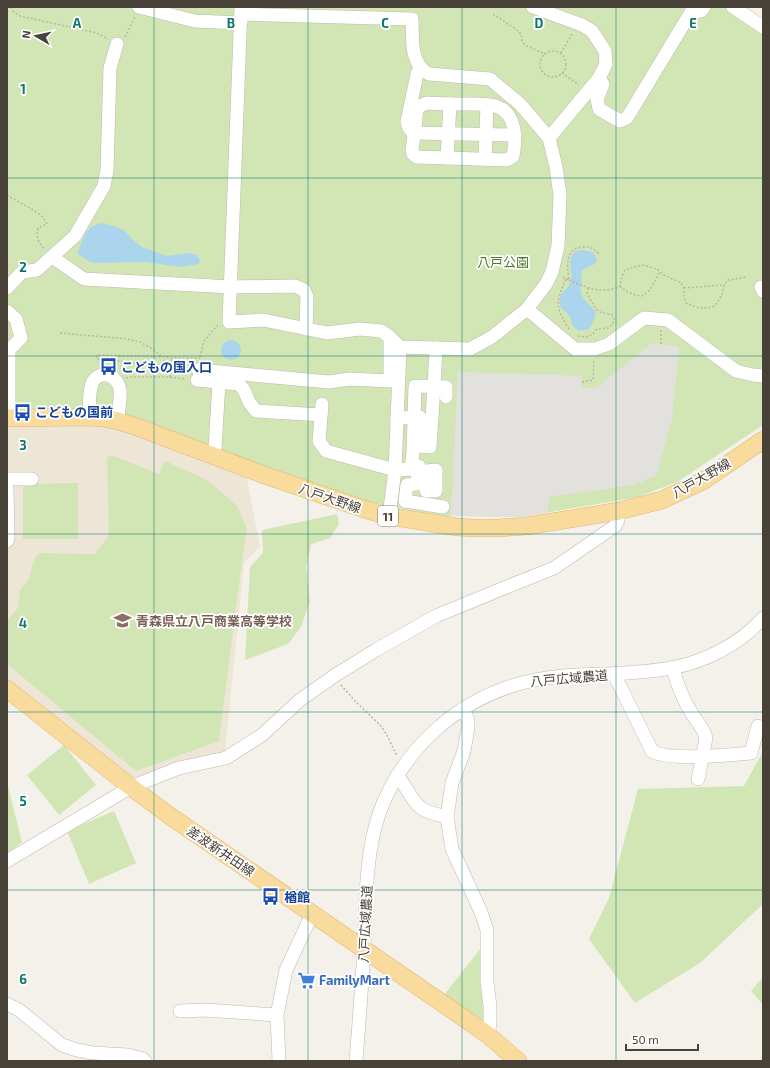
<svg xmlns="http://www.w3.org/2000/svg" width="770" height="1068" viewBox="0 0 770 1068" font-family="'Exo 2','Noto Sans JP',sans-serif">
	<rect width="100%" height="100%" fill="#f4f1ea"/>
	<path fill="#ede5d5" d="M17,425H83L109,427L140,435L246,475L260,547L244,563L225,751L181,763L136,780L7,679V427Z"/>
	<g fill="#d2e6b5">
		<path d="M7,7H729L763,36V425L677,482L638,497L521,517L451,516H441L366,501L221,451L131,416L96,410H7Z"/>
		<path d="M114,456L159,474L165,461L207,480L237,506L247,529L242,561L219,741L136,771L7,664V621L18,608L20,590L29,579L32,566L38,553L95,554L109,535L107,457Z"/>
		<path d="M78,483V539H23V484Z"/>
		<path d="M337,514L339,524L330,538L311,544L306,567L310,601L301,627L288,644L245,660L250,567L263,553L262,530Z"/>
		<path d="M64,745L96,785L59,815L27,775Z"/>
		<path d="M763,754V904L700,963L635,1003L589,939L609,898L638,789L744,786L761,755Z"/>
		<path d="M7,782L22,842L7,854Z"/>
		<path d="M114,811L136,863L89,884L67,831Z"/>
		<path d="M484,944V1021L444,995Z"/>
		<path d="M763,977V1005L751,991Z"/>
	</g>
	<path fill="#e3e1de" d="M652,343L679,347L672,419L656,476L633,485L549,497L547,513L521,517L451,516L458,372L582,376L581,388H596Z"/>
	<g fill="#aad5ed">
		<path d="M101,223L113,226L124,230L132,239L142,247L155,252L167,256L190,253L196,255L200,259L199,264L180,267L145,262L93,263L90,262L77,253L86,232L91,227Z"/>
		<path d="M581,250C589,250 594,252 597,259L595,264L584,269L581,272C583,279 580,285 581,291C583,309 607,305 588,330C581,331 575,331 572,324C570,318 573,323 570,317C568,313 564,311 561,308C560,304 559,299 561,295C564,289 570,289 571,279C573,271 567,262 573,254C575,251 578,250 581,250Z"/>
		<circle cx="231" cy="350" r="10"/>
	</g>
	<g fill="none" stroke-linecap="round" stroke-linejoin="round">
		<defs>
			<g id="minor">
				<path d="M139,7L195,21L241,23"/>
				<path d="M241,7L229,322L263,320L327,333L360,329L381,331L390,337L400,347L470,349L492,337L527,309L575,349H595L609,344L644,318L668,320L736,371L753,375L763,376"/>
				<path d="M533,7L582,25L592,31L605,51L606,64L599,78"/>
				<path d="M733,7L763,27"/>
				<path d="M241,14L412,19C413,39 409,63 429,74L490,79L520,104L549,138L599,78L603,84L597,99L599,109L620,121L627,118L691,12L701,11L704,7"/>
				<path d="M420,67L417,74L407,122C408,128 410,130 414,133L515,135"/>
				<path d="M427,103C441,104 454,104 468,104C477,104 489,103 498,107C517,114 516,141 513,156L507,160L417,157L413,154L412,151L417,110L420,106Z"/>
				<path d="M447,158L450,104"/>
				<path d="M485,159L487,105"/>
				<path d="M52,257L84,279L231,287L295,286L304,290L307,297L306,329"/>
				<path d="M761,287L763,291"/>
				<path d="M7,288L22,272L37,270L75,236L104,186L107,170L110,68L117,44"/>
				<path d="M527,309L546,284L552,272L558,246L560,195L556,167L549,138"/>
				<path d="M7,311L16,319L21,338L9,350V408"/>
				<path d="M198,370L329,382L349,379L390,381V337"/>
				<path d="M197,380L239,384L244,390L249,402L256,411L321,415"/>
				<path d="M322,404L319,441L326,451L395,470L411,469L418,471H427L426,491H436V470L427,471"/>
				<path d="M89,417C90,408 88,387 94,380C103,369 118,377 120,389C121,399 118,411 118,421"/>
				<path d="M397,418L420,417L418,446L430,447L434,386L436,348"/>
				<path d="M215,448L219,382"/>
				<path d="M419,466L417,484L407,485L405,501L443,507"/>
				<path d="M411,469L413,452L415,386L446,387V397"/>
				<path d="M7,479H32"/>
				<path d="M7,489L8,538L7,541"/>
				<path d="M390,508L395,470L400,347"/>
				<path d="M673,668C677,685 683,699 692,714C697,722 704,729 706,738L698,779"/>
				<path d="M614,674L652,751C667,761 731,755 751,753L758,726"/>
				<path d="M463,709L468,720V728L464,751L452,783L447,817L452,849L481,912L487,930V982L490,1006V1023L488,1035"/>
				<path d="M397,775C406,785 410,799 420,807C427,813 439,815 447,817"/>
				<path d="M7,861L131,787L179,768L226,758L262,735L300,700L334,676L376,650L436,616L509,586L554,568L615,526L618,520L619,511"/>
				<path d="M7,1004L19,1010L62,1045L77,1050L93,1053L128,1055L143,1059L145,1061"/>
				<path d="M180,1011L205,1010L277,1015"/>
				<path d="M279,1061L277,1015L286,970L312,914"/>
				<path d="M356,1061C359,1023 362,985 364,948C366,904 365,855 379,814C402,749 459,698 526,682C553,675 580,675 607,674C628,673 650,672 671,668C705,662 740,644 763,618"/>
			</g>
			<g id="major">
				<path d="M7,418L89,417L103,418L118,421L137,427L264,475L367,510L389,516L457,527L474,528H497L527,526L619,511L662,500L703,481L763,440"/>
				<path d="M7,689L131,787L170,816L458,1014L488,1035L518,1061"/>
			</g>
		</defs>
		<use href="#minor" stroke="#c0b8ad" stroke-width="14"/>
		<use href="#major" stroke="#dfb86e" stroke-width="18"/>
		<g stroke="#c1b39f" stroke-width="1.5" stroke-dasharray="2 2" stroke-linecap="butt">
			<path d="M11,7L13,11L20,16L97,33L108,39"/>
			<path d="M493,14L517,30L521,34L522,41L525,45L545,54"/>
			<path d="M125,37L135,17"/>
			<circle cx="553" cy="64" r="13"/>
			<path d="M561,53L572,34"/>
			<path d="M562,73L579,85"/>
			<path d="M7,195C17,202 43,212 47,224L38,228C36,238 38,242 44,249"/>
			<path d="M563,277L569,280C567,268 565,248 582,247C590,246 594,249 599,254"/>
			<path d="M566,279C564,283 563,287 561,291C555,308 560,314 569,329"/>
			<path d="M569,280C584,287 604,295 620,286L622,276L625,270L642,265L657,269L664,275L681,283L684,288V296L686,303C697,308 703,310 715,306L722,295L724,285L728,280L746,277"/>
			<path d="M620,286C627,292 633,295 642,296L649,291L660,272"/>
			<path d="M684,288L724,285"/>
			<path d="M60,333L128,339L140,342L151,348L161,356"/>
			<path d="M578,336L585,337L592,335L597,329L608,328L613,324L614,319L612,315L600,312L596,309L587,293L588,288"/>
			<path d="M661,344V330"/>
			<path d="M200,357L204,341L218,325"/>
			<path d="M187,368L97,359V355L200,358"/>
			<path d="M170,377L185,379"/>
			<path d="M126,378L129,377H170L172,357"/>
			<path d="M582,382L593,380L594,359"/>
			<path d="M341,685L355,701L381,726L387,735L396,754L398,756"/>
		</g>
		<use href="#minor" stroke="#fff" stroke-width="13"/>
		<use href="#major" stroke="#f9db9e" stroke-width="17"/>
	</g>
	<path fill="none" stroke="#0f766e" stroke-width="1" stroke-opacity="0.55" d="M154,7V1061M308,7V1061M462,7V1061M616,7V1061M7,178H763M7,356H763M7,534H763M7,712H763M7,890H763"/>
	<defs>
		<symbol id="bus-bare" viewBox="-9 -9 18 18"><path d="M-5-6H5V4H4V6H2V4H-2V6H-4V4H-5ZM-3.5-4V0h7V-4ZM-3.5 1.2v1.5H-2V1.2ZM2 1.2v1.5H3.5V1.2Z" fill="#1a4fb4" stroke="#fff" stroke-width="2.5" paint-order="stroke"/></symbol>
		<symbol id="school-bare" viewBox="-9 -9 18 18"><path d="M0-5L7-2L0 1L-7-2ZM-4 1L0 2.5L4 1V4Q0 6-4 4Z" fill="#8d6e63" stroke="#fff" stroke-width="2.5" paint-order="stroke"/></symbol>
		<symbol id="supermarket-bare" viewBox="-9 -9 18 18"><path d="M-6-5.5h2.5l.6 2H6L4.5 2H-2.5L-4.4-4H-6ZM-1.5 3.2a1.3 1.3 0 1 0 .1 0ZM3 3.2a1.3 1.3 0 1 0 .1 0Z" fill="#3f7fe0" stroke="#fff" stroke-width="2.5" paint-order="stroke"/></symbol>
	</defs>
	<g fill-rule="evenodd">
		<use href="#bus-bare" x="96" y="354" width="25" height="25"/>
		<use href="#bus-bare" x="10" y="400" width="25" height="25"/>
		<use href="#school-bare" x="110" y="608" width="25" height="25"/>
		<use href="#bus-bare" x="258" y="884" width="25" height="25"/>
		<use href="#supermarket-bare" x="294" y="968" width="25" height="25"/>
	</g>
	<g text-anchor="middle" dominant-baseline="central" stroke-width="3.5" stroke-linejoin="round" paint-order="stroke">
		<rect fill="#fff" stroke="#7f7a74" stroke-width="1" x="378" y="506" width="20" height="20" rx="3"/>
		<g font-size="12" font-weight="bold" fill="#484138">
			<text x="388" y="516">11</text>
		</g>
		<g font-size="13" fill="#4d782e" stroke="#fff">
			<text x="503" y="262">八戸公園</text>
		</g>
		<g font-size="13" font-weight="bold" fill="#164399" stroke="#fff" text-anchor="start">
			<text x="121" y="367">こどもの国入口</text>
			<text x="35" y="412">こどもの国前</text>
			<text x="284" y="897">楢館</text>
		</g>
		<g font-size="13" fill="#484138" stroke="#fff">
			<text transform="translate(701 478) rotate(-30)">八戸大野線</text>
			<text transform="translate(330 498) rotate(19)">八戸大野線</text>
			<text transform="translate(569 678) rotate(-5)">八戸広域農道</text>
			<text transform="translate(221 851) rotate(34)">差波新井田線</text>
			<text transform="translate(365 924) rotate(-87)">八戸広域農道</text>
		</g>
		<g font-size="13" font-weight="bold" fill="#785e54" stroke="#fff" text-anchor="start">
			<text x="136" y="621">青森県立八戸商業高等学校</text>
		</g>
		<g font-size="13" font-weight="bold" fill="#366cbe" stroke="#fff" text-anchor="start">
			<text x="319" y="980">FamilyMart</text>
		</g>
	</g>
	<g font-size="13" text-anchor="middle" font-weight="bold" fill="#0f766e" stroke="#fff" stroke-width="3.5" stroke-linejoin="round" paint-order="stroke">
		<text x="77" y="28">A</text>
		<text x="231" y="28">B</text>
		<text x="385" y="28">C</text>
		<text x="539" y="28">D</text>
		<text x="693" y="28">E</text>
		<text x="23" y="94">1</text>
		<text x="23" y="272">2</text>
		<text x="23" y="450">3</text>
		<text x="23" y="628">4</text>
		<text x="23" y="806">5</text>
		<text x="23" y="984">6</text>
	</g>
	<rect width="770" height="1068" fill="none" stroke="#484138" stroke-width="16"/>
	<g transform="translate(36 36) rotate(279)" stroke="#ffffff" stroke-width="3" paint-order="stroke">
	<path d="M0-3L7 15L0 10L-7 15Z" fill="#484138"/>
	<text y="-6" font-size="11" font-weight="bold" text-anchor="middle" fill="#484138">N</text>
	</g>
	<path d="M626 1044v6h72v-6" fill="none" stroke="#484138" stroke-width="2"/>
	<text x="632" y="1044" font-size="12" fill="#484138" stroke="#ffffff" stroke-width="3" paint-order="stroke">50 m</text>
</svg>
